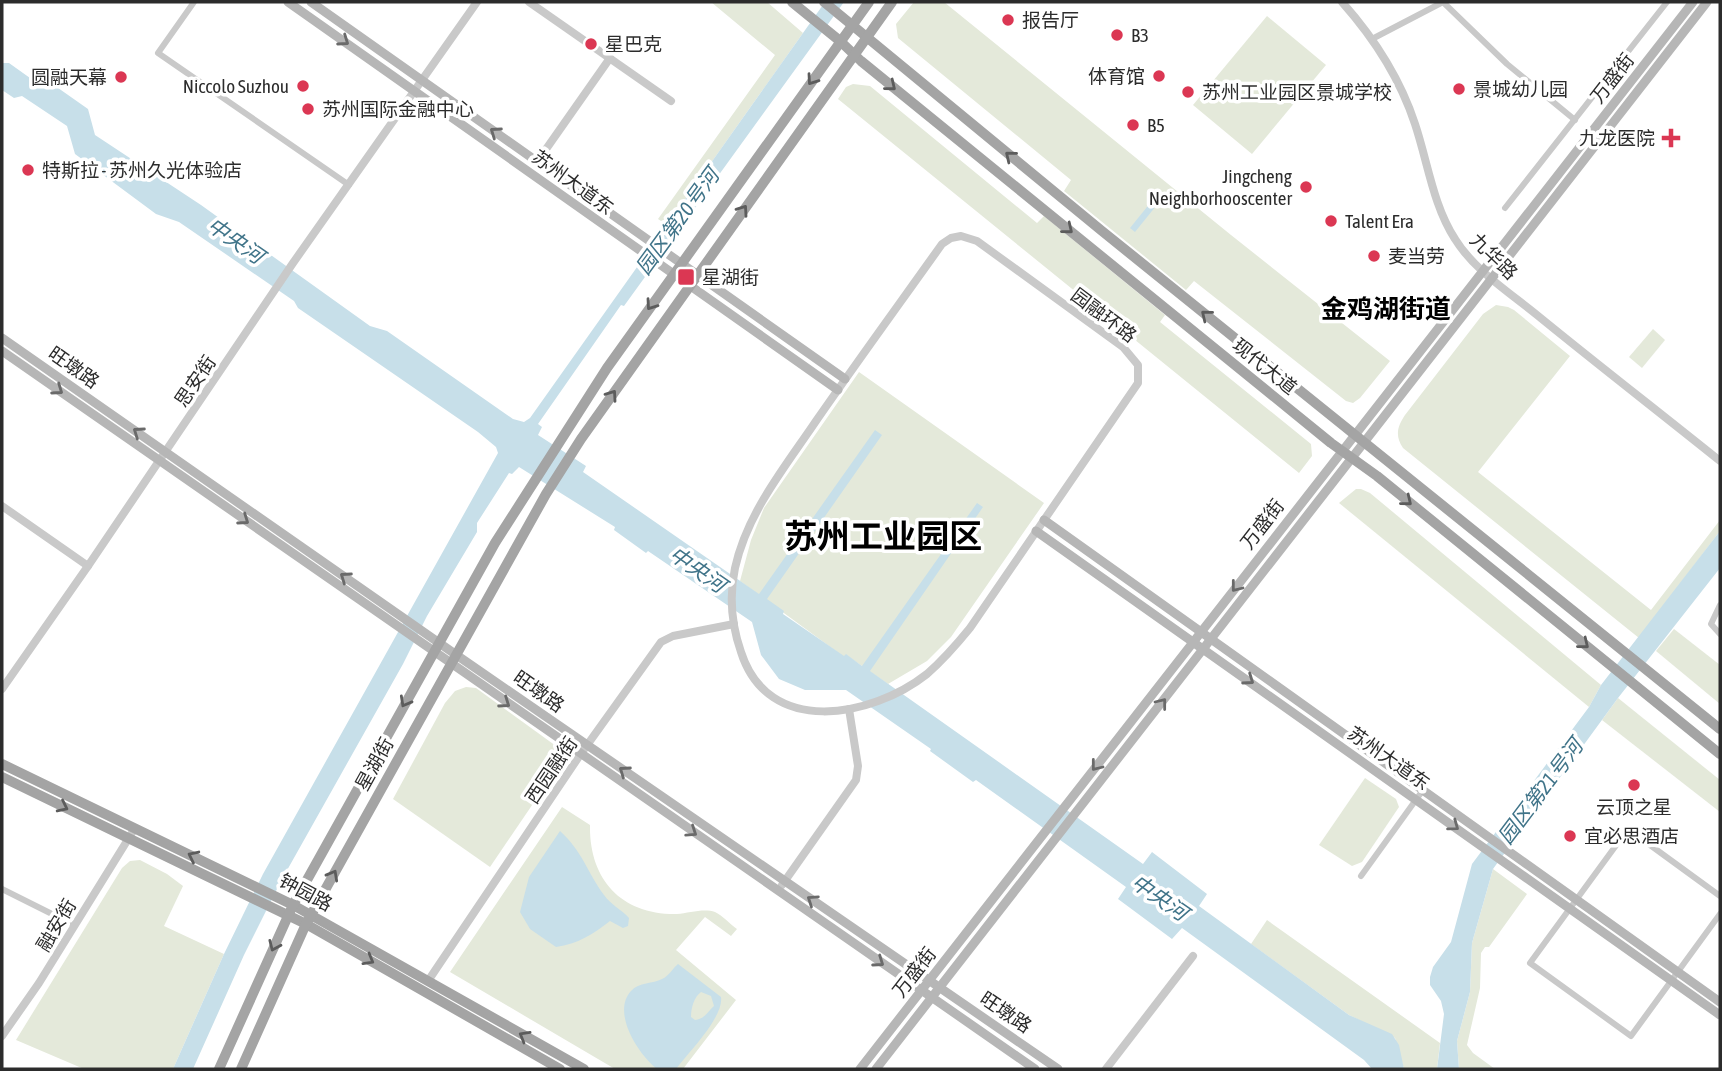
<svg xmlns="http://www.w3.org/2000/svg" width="1722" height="1071" viewBox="0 0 1722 1071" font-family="'Asap Condensed','Noto Sans SC',sans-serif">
	<rect width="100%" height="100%" fill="#fff"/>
	<g fill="#e4e9da">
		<path d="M711,2H767L803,33L667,225L658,219L775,55Z"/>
		<path d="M914,2H944L1231,235L1390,361L1360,398L1353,403L1346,401L1194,281L1186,290L1064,191L1071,180L898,38L896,24Z"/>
		<path d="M1267,16L1326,65L1252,154L1193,105Z"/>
		<path d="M853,84L870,86L1037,223L1044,216L1165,315L1160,322L1311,444L1312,456L1299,473L838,99L846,87Z"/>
		<path d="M1496,305L1508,307L1514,310L1570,356L1478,472L1651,610L1720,520V531L1639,638L1403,448C1395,436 1397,427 1405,415L1483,314Z"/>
		<path d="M1653,329L1665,340L1642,368L1629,357Z"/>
		<path d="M859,372L1044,503L951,637L927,661L888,684L846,655L844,657L740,581L751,540L764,508Z"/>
		<path d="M1356,489H1361L1370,493L1601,685L1589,707L1339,503Z"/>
		<path d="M1674,629L1720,665V704L1656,651Z"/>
		<path d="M466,687L476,688L556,746L562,754L560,764L490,867L393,799L445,703L455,691Z"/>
		<path d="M1618,698L1720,780V812L1602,720Z"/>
		<path d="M1365,778L1396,799L1399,807L1362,862L1352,866L1319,845Z"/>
		<path d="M562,807L590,825C589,879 621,915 677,914C689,913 704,908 715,912C722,915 730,924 737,929L731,936L705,917L676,950L736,1000L683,1069H615L450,972Z"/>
		<path d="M140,860L167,874L183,886L164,926L224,954L173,1069H84L16,1040L122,868L130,861Z"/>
		<path d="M1493,869L1527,894L1489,947H1485L1481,953L1480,988L1467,1045L1473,1053L1495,1069H1459L1457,1041L1470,992L1472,943Z"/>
		<path d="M1267,920L1440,1043L1437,1069H1404L1395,1038L1349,1015L1251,944Z"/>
	</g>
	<g fill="#c7dfe9" fill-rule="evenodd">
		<path d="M825,2H844L624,306L621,305L538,424L542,427L538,435L586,466L583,472L759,594L875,430L882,435L767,599L784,611L783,614L844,656L846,654L862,666L977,503L983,507L870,671L1143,864L1152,852L1207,894L1199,906L1349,1015L1392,1034L1399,1045L1404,1069H1372L1364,1060L1182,928L1172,939L1118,899L1126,887L976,780L973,782L930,751L931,749L846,690H805L779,679L761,655L752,622L648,551L646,553L614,530L615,527L519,467L512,474L509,473L477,523V532L427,616L403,664L281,881L244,955L193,1069H173L224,954L263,874L498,453L496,447L478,432L298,308L294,301L179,222L156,214L75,154L67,126L22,96L14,98L2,90V63H9L30,78L41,76L88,109L95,135L201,205L370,326L387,331L513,419L524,422L530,418Z"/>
		<path d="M1151,202L1156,206L1135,232L1130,228Z"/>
		<path d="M1720,531V568L1618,698L1493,869L1472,943L1470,992L1457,1041L1459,1069H1437L1444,1014L1441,1001L1430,985V977L1433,967L1451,942L1472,864L1589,707L1601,685Z"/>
		<path d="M560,831C583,852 587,872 604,895C611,905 621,909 629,918L628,926L623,928L610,921C593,934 578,944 556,947L530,929L520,912L529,877Z"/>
		<path d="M678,964L721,997C724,1017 688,1053 676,1069H657C639,1055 611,1013 631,991C639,982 653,984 662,979C669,976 673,968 678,964ZM701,992L711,996L714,1006C708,1011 705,1019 695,1020L691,1017C691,1008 694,997 701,992Z"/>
	</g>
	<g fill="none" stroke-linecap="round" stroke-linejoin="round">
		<g stroke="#c9c9c9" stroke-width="6">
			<path d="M194,2L158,53L349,185"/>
			<path d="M1443,2L1507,64L1575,120"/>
			<path d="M1372,39L1443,2"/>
			<path d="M1505,208L1667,2"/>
			<path d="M1720,605L1711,624L1720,634"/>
			<path d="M1361,876L1423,790"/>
			<path d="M2,889L74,925"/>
			<path d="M1720,896L1628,829L1530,963L1631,1036L1720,914"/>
		</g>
		<g stroke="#c9c9c9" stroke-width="8">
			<path d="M529,2L671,101"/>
			<path d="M1342,2C1374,38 1400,78 1415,124C1428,163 1433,205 1455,239C1474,270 1509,292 1537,315C1597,364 1659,412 1720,461"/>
			<path d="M537,162L610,58"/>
			<path d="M961,236L977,241L1123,347L1138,365V383L970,628C957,644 943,660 927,674C871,718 768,737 741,652C732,626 729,596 735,568C747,513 785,467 816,421C857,362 900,303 942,244L951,238Z"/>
			<path d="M2,506L88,566"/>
			<path d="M2,689L88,566L293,263L477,2"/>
			<path d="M782,885L856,780L858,766L849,709"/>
			<path d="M428,981L580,755L661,642L673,636L734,624"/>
			<path d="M2,1036L39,983L135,828"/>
			<path d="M1106,1069L1193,956"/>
		</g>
		<g stroke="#b6b6b6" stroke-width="9">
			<path d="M288,2L838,390"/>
			<path d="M311,2L845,379"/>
			<path d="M2,338L455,654L1058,1069"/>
			<path d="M2,351L1035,1069"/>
			<path d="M1044,520L1720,1002"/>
			<path d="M1036,531L1720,1015"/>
			<path d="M860,1069L1693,2"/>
			<path d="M876,1069L1707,2"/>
		</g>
		<g stroke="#a4a4a4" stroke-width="10">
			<path d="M792,2L840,41L861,61L1331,443L1377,476L1720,754"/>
			<path d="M824,2L1102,231L1720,729"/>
			<path d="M2,764L293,905L584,1069"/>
			<path d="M2,777L306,924L560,1069"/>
			<path d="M219,1069L293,905L495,543L607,368L869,2"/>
			<path d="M241,1069L306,924L546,494L581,439L892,2"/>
		</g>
	</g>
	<defs><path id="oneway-chevron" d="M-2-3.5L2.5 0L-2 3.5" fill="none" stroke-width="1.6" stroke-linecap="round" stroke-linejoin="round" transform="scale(1.75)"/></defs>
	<g stroke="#6a6a6a">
		<use href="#oneway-chevron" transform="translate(344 41) rotate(35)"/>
		<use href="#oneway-chevron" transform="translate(495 132) rotate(-145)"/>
		<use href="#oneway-chevron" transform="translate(58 390) rotate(35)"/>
		<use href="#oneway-chevron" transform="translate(138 432) rotate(-145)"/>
		<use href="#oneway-chevron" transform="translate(244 520) rotate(35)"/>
		<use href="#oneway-chevron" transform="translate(345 577) rotate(-145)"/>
		<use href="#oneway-chevron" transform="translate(1236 587) rotate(128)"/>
		<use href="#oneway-chevron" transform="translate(1249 680) rotate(35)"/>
		<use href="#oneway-chevron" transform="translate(505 703) rotate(35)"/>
		<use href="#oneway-chevron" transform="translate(1162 703) rotate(-52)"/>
		<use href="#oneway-chevron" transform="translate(1096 766) rotate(128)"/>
		<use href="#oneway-chevron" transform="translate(624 771) rotate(-145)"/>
		<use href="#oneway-chevron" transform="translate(1454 826) rotate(36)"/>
		<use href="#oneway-chevron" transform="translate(692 832) rotate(34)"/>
		<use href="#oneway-chevron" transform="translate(812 900) rotate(-146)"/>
		<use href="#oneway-chevron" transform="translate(879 962) rotate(35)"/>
	</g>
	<g stroke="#5c5c5c">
		<use href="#oneway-chevron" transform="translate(812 80) rotate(125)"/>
		<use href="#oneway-chevron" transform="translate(891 86) rotate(39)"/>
		<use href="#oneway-chevron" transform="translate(1010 156) rotate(-141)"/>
		<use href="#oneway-chevron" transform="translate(743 210) rotate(-55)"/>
		<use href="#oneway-chevron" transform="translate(1068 229) rotate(39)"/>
		<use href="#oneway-chevron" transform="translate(651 305) rotate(125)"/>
		<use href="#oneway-chevron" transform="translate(1206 315) rotate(-141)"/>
		<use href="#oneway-chevron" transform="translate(612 395) rotate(-55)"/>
		<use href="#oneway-chevron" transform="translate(1407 501) rotate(39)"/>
		<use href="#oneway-chevron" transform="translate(1584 644) rotate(39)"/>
		<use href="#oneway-chevron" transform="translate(405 702) rotate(119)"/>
		<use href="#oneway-chevron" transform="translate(63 807) rotate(26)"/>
		<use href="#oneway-chevron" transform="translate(193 856) rotate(-154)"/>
		<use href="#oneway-chevron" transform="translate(333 875) rotate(-61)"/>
		<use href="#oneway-chevron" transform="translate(274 946) rotate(114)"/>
		<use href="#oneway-chevron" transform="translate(369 960) rotate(30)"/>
		<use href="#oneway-chevron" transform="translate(524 1036) rotate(-150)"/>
	</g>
	<g fill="#db3753" stroke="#fff" stroke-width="2.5">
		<circle cx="1008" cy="20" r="7"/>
		<circle cx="1117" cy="35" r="7"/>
		<circle cx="591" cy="44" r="7"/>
		<circle cx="1159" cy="76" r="7"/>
		<circle cx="121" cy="77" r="7"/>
		<circle cx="303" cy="86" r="7"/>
		<circle cx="1459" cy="89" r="7"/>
		<circle cx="1188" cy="92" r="7"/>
		<circle cx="308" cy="109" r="7"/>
		<circle cx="1133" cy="125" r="7"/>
		<path d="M1667.5 127.5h7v7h7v7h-7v7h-7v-7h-7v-7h7z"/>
		<circle cx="28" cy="170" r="7"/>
		<circle cx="1306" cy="187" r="7"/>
		<circle cx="1331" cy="221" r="7"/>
		<circle cx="1374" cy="256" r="7"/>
		<rect x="677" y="268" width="18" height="18" rx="3.5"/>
		<circle cx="1634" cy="785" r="7"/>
		<circle cx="1570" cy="836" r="7"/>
	</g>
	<g text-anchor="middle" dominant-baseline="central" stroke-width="7" stroke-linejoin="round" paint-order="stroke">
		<g font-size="19" fill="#2c2c2c" stroke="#fff" text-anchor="start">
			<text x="1022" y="20">报告厅</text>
			<text x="1131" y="35">B3</text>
			<text x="605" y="44">星巴克</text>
			<text x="1145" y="76" text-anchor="end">体育馆</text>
			<text x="107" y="77" text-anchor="end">圆融天幕</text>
			<text x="289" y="86" text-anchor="end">Niccolo Suzhou</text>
			<text x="1473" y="89">景城幼儿园</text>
			<text x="1202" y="92">苏州工业园区景城学校</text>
			<text x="322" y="109">苏州国际金融中心</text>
			<text x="1147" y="125">B5</text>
			<text x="1655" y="138" text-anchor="end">九龙医院</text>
			<text x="42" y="170">特斯拉 - 苏州久光体验店</text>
			<text x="1292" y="176" text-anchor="end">Jingcheng<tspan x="1292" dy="22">Neighborhooscenter</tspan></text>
			<text x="1345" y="221">Talent Era</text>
			<text x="1388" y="256">麦当劳</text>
			<text x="702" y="277">星湖街</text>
			<text x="1634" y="807" text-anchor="middle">云顶之星</text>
			<text x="1584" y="836">宜必思酒店</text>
		</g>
		<g font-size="19" fill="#2c2c2c" stroke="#fff">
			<text transform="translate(1612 78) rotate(-52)">万盛街</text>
			<text transform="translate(573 182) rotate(36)">苏州大道东</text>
			<text transform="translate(1494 256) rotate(44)">九华路</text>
			<text transform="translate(1104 315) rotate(37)">园融环路</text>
			<text transform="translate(1265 366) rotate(39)">现代大道</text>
			<text transform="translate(74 367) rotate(35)">旺墩路</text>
			<text transform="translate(195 381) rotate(-56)">思安街</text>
			<text transform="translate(1262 524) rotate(-52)">万盛街</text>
			<text transform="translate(539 691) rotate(35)">旺墩路</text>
			<text transform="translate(1389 758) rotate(35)">苏州大道东</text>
			<text transform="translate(374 764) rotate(-61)">星湖街</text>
			<text transform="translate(551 770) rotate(-56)">西园融街</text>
			<text transform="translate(306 892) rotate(28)">钟园路</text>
			<text transform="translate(56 925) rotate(-59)">融安街</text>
			<text transform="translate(914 972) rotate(-52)">万盛街</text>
			<text transform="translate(1006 1012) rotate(34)">旺墩路</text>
		</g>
		<g font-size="21" font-style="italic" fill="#407489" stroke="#fff">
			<text transform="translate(677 221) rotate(-54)">园区第20号河</text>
			<text transform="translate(236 240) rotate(35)">中央河</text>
			<text transform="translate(698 569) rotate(35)">中央河</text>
			<text transform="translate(1540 791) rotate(-53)">园区第21号河</text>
			<text transform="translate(1160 897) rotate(35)">中央河</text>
		</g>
		<g font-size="26" font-weight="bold" fill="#000" stroke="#fff">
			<text x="1386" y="309">金鸡湖街道</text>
		</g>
		<g font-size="33" font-weight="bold" fill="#000" stroke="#fff">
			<text x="883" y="536">苏州工业园区</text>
		</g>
	</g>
	<rect width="1722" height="1071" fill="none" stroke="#2c2c2c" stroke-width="7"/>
</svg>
